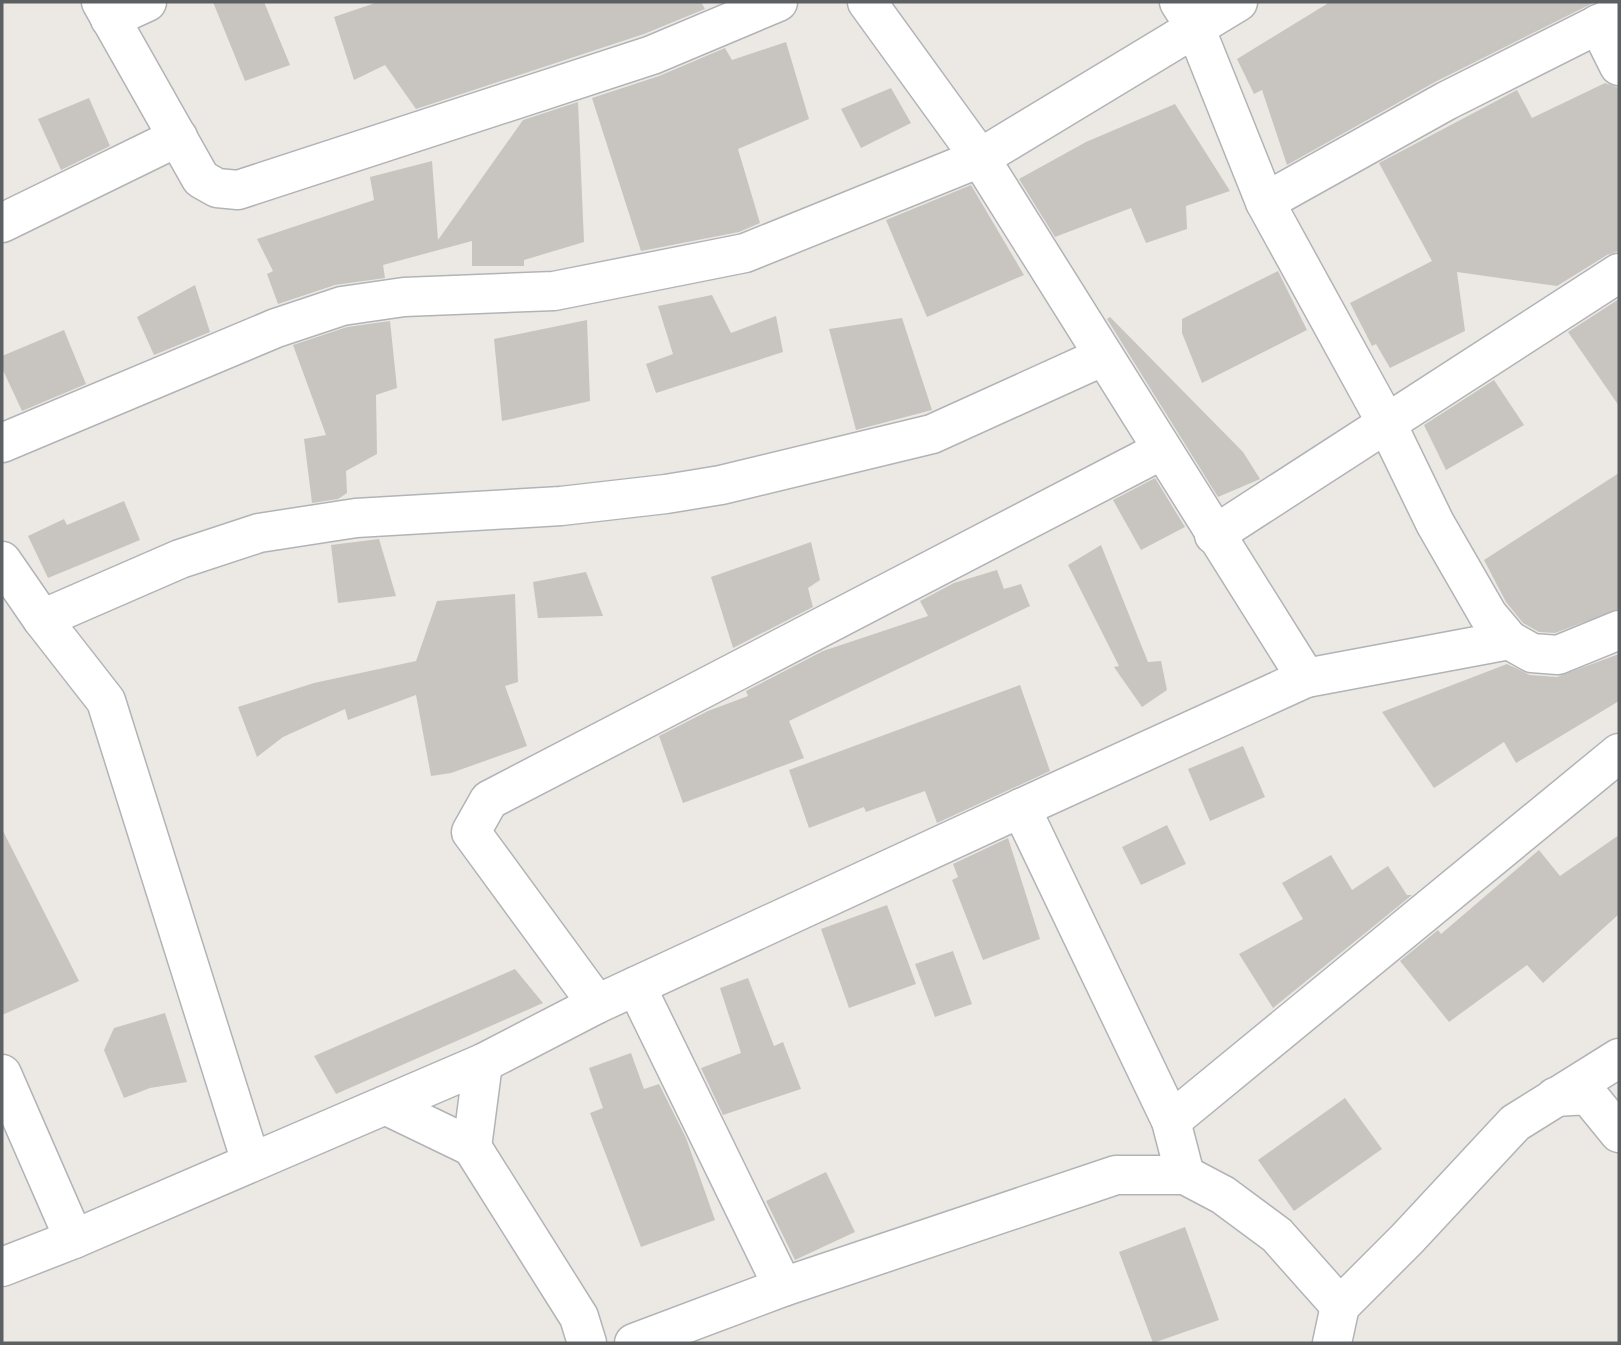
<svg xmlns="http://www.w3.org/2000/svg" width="1621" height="1345" viewBox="0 0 1621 1345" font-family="Raleway,sans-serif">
	<rect width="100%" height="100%" fill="#ece9e4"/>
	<g fill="#c8c4c0">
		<path d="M213,2H264L290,65L245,81Z"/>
		<path d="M378,2H701L705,9L644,34L416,109L385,65L354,80L334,17Z"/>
		<path d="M1330,2H1595L1435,82L1287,165L1262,90L1254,94L1237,59Z"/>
		<path d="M786,42L809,119L738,149L760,223L739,232L641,251L592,98L659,76L725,48L732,60Z"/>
		<path d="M1605,83L1619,88V251L1607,255L1557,286L1457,272L1465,331L1390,368L1376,344L1372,346L1350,303L1432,261L1379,163L1517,90L1532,118Z"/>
		<path d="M891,88L911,123L861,148L841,109Z"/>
		<path d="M89,98L110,146L61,170L38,119Z"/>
		<path d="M578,102L584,242L524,260V266H472V241L383,265L385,278L335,285L278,304L267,274L273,271L257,239L374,200L370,177L432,161L438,240L523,120Z"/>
		<path d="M1175,104L1230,191L1186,206L1187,229L1146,243L1131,208L1055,237L1019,179L1086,142Z"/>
		<path d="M971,185L1024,275L927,317L886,220Z"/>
		<path d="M1278,271L1307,330L1202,383L1182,333V319Z"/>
		<path d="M195,285L210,332L154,355L137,317Z"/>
		<path d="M712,295L731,333L776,316L783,352L656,393L646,364L673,354L658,306Z"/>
		<path d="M1619,299V406L1568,332Z"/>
		<path d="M1110,317L1243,452L1260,479L1218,497L1107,319Z"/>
		<path d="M902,318L932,410L856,430L829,329Z"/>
		<path d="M587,320L590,401L502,421L494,339Z"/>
		<path d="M390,321L397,388L376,395L377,454L346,471L347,493L338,499L312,503L304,439L326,435L293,345L347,327Z"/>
		<path d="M64,330L86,384L22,411L2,368V356Z"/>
		<path d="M1494,380L1524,425L1446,470L1424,425Z"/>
		<path d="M1619,473V609L1555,633L1539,632L1523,623L1506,602L1484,560Z"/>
		<path d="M1155,478L1185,527L1141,550L1113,500Z"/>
		<path d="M124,501L140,540L48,578L28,536L64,519L67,525Z"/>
		<path d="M379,539L396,596L338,603L331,545Z"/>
		<path d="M811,542L820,580L808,588L813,607L733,648L711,577Z"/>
		<path d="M1101,545L1148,662L1161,661L1167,690L1142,707L1114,667L1119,666L1068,565Z"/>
		<path d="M997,570L1004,589L1021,584L1030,606L789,721L804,758L683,803L659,736L708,711L748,696L746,691L823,651L928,616L920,601L954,583Z"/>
		<path d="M586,572L603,616L538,618L533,582Z"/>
		<path d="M515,594L518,682L505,686L527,746L451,773L431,776L416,695L348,720L345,709L283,737L257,757L238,707L314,683L416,661L437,601Z"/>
		<path d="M1619,654V701L1516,763L1504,742L1434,788L1382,712L1507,664L1530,675L1557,677Z"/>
		<path d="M1020,685L1050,771L937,823L925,791L866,812L864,807L809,828L789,770Z"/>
		<path d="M1243,746L1265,797L1210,821L1188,769Z"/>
		<path d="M1167,825L1186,864L1141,885L1122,847Z"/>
		<path d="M2,829L79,981L2,1015Z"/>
		<path d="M1619,835V914L1543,983L1527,965L1449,1022L1400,961L1438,930L1441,934L1539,850L1560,876Z"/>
		<path d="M1008,838L1040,939L983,960L952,880L958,877L953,864Z"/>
		<path d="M1331,855L1352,890L1388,866L1407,895H1412L1273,1008L1239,954L1303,919L1282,883Z"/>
		<path d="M887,905L916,984L849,1008L821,929Z"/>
		<path d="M953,951L972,1004L935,1017L915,964Z"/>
		<path d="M515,969L543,1003L336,1094L314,1056Z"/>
		<path d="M748,978L774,1046L783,1042L801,1089L723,1115L701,1068L741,1053L720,988Z"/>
		<path d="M165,1013L187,1082L150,1088L124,1098L104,1050L114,1028Z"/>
		<path d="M631,1053L644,1089L659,1084L686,1138L715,1220L641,1247L590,1113L603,1108L589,1068Z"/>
		<path d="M1345,1098L1382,1149L1294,1211L1258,1160Z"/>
		<path d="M826,1172L855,1232L795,1260L766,1201Z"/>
		<path d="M1185,1227L1219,1320L1153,1343L1119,1252Z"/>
	</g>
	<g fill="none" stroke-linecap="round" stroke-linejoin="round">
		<defs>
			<g id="minor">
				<path d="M101,2L201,179L217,188L238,190L652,55L778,2"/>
				<path d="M867,2L980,158L1306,678L1021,808"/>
				<path d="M1179,2L1195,27L1265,202L1387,424L1435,523L1488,615L1509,640L1532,653L1558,655L1619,630"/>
				<path d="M110,19L147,2"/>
				<path d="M1598,24L1619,66"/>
				<path d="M1265,202L1446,101L1619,14"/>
				<path d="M2,223L178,137"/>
				<path d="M2,443L276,328L342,306L404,297L554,291L745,253L980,158L1238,2"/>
				<path d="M1214,535L1619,273"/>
				<path d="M2,561L42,619L106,701L251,1162"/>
				<path d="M42,619L180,559L259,533L356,518L561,506L666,494L721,485L932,434L1104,356"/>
				<path d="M1306,678L1509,640"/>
				<path d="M636,986L783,1287"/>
				<path d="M597,1004L471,832L489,800L1162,450"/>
				<path d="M2,1074L74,1239"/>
				<path d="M1555,1097L1588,1095L1619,1133"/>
				<path d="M387,1106L472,1147L579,1317L587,1343"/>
				<path d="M1171,1121L1619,753"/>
				<path d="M472,1147L483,1063"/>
				<path d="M2,1267L74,1239L483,1063L597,1004L1021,808L1171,1121L1185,1175"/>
				<path d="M634,1343L783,1287L1116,1175H1185L1223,1195L1277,1235L1340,1306"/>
				<path d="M1332,1343L1340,1306L1407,1239L1515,1123L1619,1058"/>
			</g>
		</defs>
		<use href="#minor" stroke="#b1b4b7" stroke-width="41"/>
		<use href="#minor" stroke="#fff" stroke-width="38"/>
	</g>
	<rect width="1621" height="1345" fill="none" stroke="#5c6062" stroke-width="7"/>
</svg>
